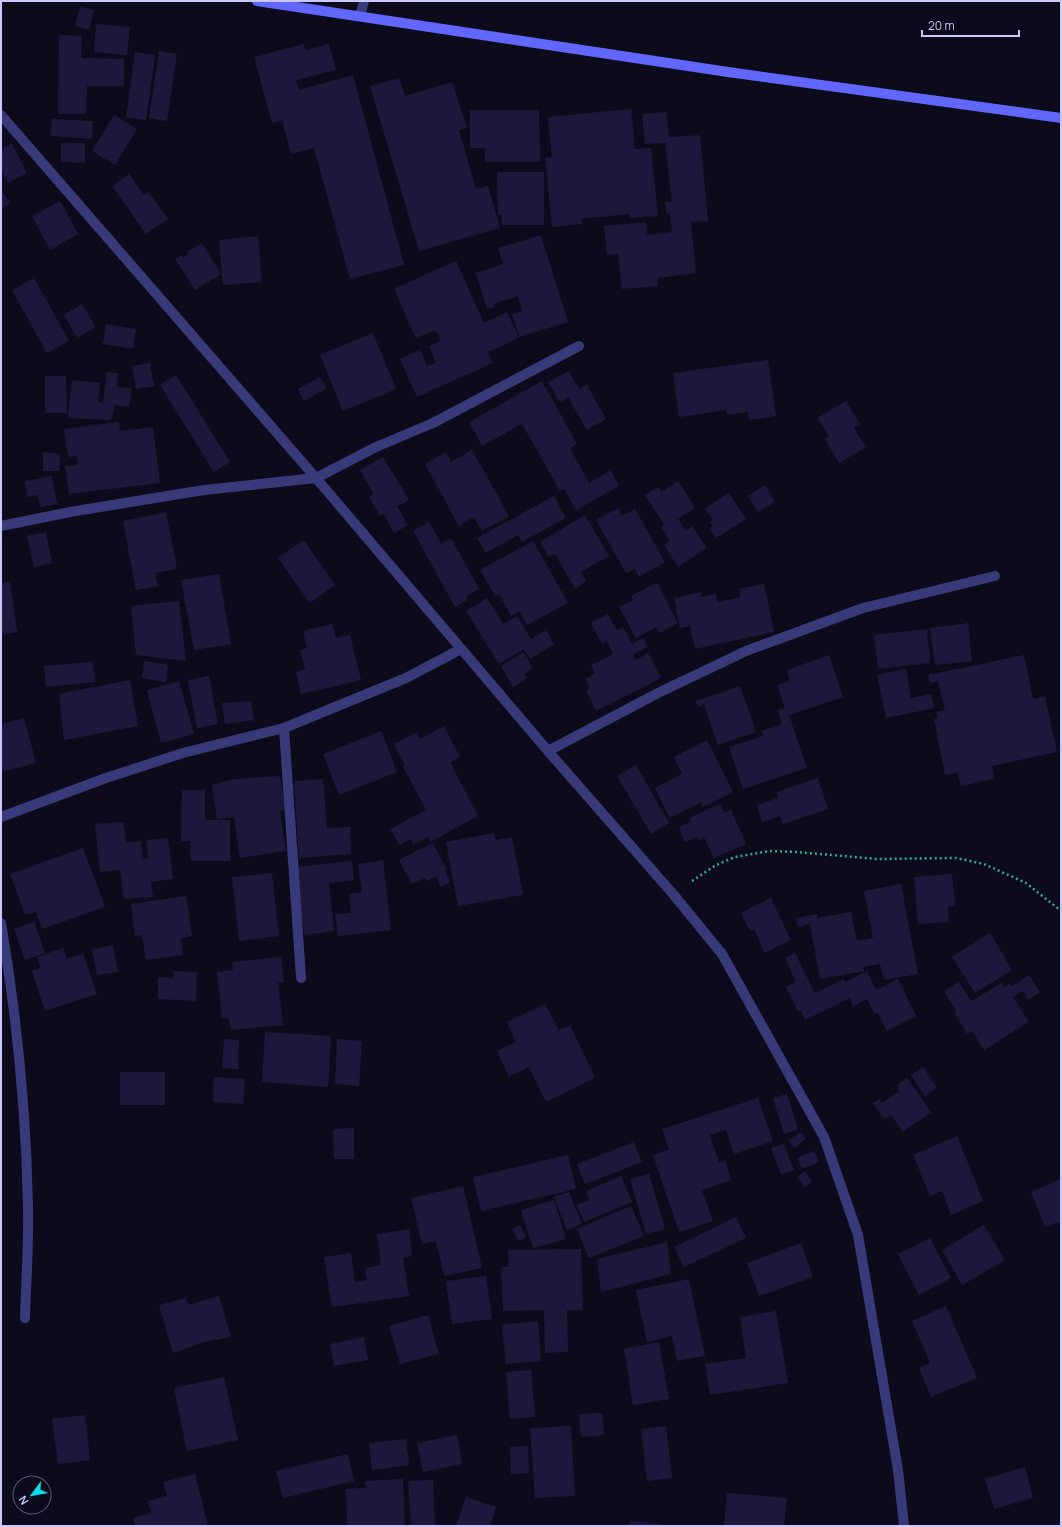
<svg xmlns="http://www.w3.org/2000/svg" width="1062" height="1527" viewBox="0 0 1062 1527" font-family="Manrope,sans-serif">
	<rect width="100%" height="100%" fill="#0d0b1b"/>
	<g fill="#1d183b">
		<path d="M80,7L94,10L89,30L75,26Z"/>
		<path d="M96,24L130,27L127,55L94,52Z"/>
		<path d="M59,35L82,36L81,58L124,59V86H87L86,114H58Z"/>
		<path d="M304,44L305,50L329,44L336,70L296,80L299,90L353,75L404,265L350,279L314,148L291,154L282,120L272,123L254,57Z"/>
		<path d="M159,51L177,54L167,121L149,118Z"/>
		<path d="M135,52L155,55L146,120L126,117Z"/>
		<path d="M399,78L405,96L452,82L467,128L459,130L476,189L488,186L500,228L419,251L370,86Z"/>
		<path d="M631,109L635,149L651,148L658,216L630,218L629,214L581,219L582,224L552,227L545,158L552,157L548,117Z"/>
		<path d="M470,110H539L540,162H485V148H470Z"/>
		<path d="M666,112L669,137L700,135L708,221L691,222L696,273L657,278L658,286L622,289L618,254L607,255L604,226L646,222L647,235L672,232L670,213L667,214L665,202H672L665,143L645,144L642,114Z"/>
		<path d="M114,115L137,129L115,165L92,151Z"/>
		<path d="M52,119L93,121L92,139L50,136Z"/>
		<path d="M61,143H85V163L61,162Z"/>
		<path d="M12,144L27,173L8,183L1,171V149Z"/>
		<path d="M497,172H544V225H502V215H498Z"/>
		<path d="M129,174L144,195L148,192L168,219L146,234L112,186Z"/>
		<path d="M1,190L10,203L1,210Z"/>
		<path d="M60,201L78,234L50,250L32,216Z"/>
		<path d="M541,235L568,322L519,337L512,314L522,311L518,296L493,304L494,307L487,309L476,273L503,264L498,248Z"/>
		<path d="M258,236L262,282L223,285L219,240Z"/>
		<path d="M202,243L221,274L195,290L175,259L182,255L183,258L189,254L187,252Z"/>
		<path d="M456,261L484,323L507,312L519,338L488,352L493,363L417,397L400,359L420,350L427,366L436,363L429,346L441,341L436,330L416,338L394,289Z"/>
		<path d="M34,278L69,341L47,353L12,290Z"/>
		<path d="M82,304L96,327L77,338L64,315Z"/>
		<path d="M106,324L136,329L133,349L103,344Z"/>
		<path d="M373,333L396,389L343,411L320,355Z"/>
		<path d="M768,360L776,416L749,420L748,412L727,415L726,410L679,417L673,373Z"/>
		<path d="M150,363L154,386L136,389L132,366Z"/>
		<path d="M569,371L579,389L587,385L606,419L587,430L568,397L560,402L548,382Z"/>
		<path d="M107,372L118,373L117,387L132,388L129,407L115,405L111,420L68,418L72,380L100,383L98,402L103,403Z"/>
		<path d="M176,375L230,462L214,472L160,385Z"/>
		<path d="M45,376H66L67,413H45Z"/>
		<path d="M320,377L327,388L304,401L298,389Z"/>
		<path d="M542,381L577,444L570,448L589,483L611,470L619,486L576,510L564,489L560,491L522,424L482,446L469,422Z"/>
		<path d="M846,401L860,424L854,428L866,447L839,463L825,439L829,436L817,418Z"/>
		<path d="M119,422L120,431L153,427L160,483L69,494L65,466L78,465L77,456L68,457L64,429Z"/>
		<path d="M472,450L509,516L482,531L474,517L459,526L425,464L446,452L451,462Z"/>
		<path d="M43,452L60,454L59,471H43Z"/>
		<path d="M383,457L409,500L397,506L408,525L394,533L384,514L380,516L369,497L374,494L360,470Z"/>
		<path d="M52,476L57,504L40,507L38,495L27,497L25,481Z"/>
		<path d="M678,481L695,508L678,519L686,531L692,526L707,548L678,567L664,545L670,541L661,526L664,524L645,495L658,487L661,492Z"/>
		<path d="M765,485L775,502L758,512L748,496Z"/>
		<path d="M729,493L746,519L716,538L710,529L713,526L710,522L713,520L705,509Z"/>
		<path d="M554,496L566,518L522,542L518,535L486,553L477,538Z"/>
		<path d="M618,508L622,516L635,509L665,562L639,577L635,569L626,573L596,520Z"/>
		<path d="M166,512L177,569L155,573L158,586L136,590L123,521Z"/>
		<path d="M585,515L609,556L581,572L586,581L575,589L555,554L549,557L540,542Z"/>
		<path d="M429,522L441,544L451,538L479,589L465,597L467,600L455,607L413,531Z"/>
		<path d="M46,532L52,563L34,567L27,536Z"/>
		<path d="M304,540L335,585L310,603L278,558Z"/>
		<path d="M533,541L568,603L527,625L519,611L511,616L499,594L495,596L480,570Z"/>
		<path d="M219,574L231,644L194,650L181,580Z"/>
		<path d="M10,582L17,632L1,635V583Z"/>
		<path d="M657,583L678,623L659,633L656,627L636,638L619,607L633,600L631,596Z"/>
		<path d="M764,584L774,632L695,649L690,626L680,628L674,598L701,592V597L716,594L718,602L741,597L739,589Z"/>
		<path d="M487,598L503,624L517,616L531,639L546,630L554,644L530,659L524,649L499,664L466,611Z"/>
		<path d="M179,601L186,661L136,655L131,606Z"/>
		<path d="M608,614L617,630L623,627L632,644L643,638L648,647L633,654L636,660L648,653L661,678L596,711L586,690L590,688L585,679L595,674L591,665L613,654L607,641L602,644L591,623Z"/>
		<path d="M968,623L972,661L935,665L930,628Z"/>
		<path d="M332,624L336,638L350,635L361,680L301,694L296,672L305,669L300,650L307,648L303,631Z"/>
		<path d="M927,629L930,663L878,669L874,635Z"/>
		<path d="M524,652L533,668L524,674L527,678L513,687L501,666Z"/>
		<path d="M829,655L843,697L789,715L807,768L743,789L729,747L763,736L761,731L782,724L778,710L785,708L777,685L790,681L787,670Z"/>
		<path d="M1024,655L1033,699L1045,696L1057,752L992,766L994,779L961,786L958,773L945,775L934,719H938L936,712L945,710L938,681L930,683L928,675Z"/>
		<path d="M144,661L168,665L166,682L142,678Z"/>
		<path d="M93,662L95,682L46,687L44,666Z"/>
		<path d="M906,669L911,698L931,694L934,708L886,718L877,675Z"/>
		<path d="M209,676L218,724L197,728L188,680Z"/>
		<path d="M130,680L138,726L64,740L59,694Z"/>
		<path d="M179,681L194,734L161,743L147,690Z"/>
		<path d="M740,686L756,732L718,745L704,704L698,707L696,701Z"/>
		<path d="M251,701L254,720L225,724L222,703Z"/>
		<path d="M24,718L36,763L1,772V724Z"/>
		<path d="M444,726L460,757L450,762L478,816L430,842L428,837L414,845L411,839L399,845L390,829L426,810L403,767L405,766L394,744L417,732L420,739Z"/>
		<path d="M381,731L397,772L339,795L323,754Z"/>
		<path d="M707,740L733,792L703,807L701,802L670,818L655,788L682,774L674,757Z"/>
		<path d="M636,765L669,823L651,834L617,776Z"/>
		<path d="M280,776L285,809L280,811L286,851L240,858L234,817L217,819L212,785L234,779Z"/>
		<path d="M818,778L828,809L783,824L780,816L762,822L757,805L778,798L777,792Z"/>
		<path d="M323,779L327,828L350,827L351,854L299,858L294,781Z"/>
		<path d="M182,790H205V820H230V861H191L190,841H181Z"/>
		<path d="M720,804L724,813L731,810L746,844L714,858L704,837L698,840L697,837L685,842L679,827L691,822L689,818Z"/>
		<path d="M123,822L126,843L141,841L143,859L148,858L146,840L168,838L173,879L151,882L153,897L124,899L120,870L100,872L95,824Z"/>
		<path d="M494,833L496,840L512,837L523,895L458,906L446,842Z"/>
		<path d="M433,843L447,870L445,871L450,882L441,887L436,876L427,881L425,878L412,884L399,860Z"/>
		<path d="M83,848L105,907L42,929L36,912L25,915L10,874Z"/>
		<path d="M383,860L391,930L338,936L335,914L351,913L349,894L362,892L358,864Z"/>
		<path d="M352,861L354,880L329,883L334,931L304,935L296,867Z"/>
		<path d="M272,873L279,936L239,941L232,877Z"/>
		<path d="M952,874L955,906L948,907L949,922L918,924L914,877Z"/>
		<path d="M901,884L918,974L884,980L880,964L863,967L864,971L820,979L810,924L798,927L796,918L817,914V918L851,912L857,941L873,938L864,891Z"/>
		<path d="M186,896L192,936L181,938L183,955L146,960L142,935L135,936L131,904Z"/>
		<path d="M771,898L791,940L765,953L754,929L750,931L741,913Z"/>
		<path d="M34,922L45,953L25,960L14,929Z"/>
		<path d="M990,933L1012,970L975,993L952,957Z"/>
		<path d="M113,945L118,972L97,975L92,949Z"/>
		<path d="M63,948L67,959L83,953L97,994L45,1011L32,971L41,968L37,957Z"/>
		<path d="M795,953L815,993L844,979L845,982L867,971L876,990L898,979L916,1016L887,1031L878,1013L875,1014L867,999L853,1006L850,998L805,1020L801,1010L798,1012L786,987L796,982L785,958Z"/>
		<path d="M281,957L284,982H278L283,1025L231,1030L229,1018H222L217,972L233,970L232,962Z"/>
		<path d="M173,971L197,972L196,1001L158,999V977L173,978Z"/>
		<path d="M1029,975L1040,992L1028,1000L1023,991L1013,997L1029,1022L984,1050L972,1031L967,1034L954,1012L956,1011L944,991L959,982L971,1001L1002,983L1004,987L1010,983L1012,986Z"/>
		<path d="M545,1004L559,1030L570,1025L595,1078L546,1102L529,1067L509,1077L497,1051L516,1042L507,1022Z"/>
		<path d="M265,1032L331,1036L328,1087L262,1082Z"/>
		<path d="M224,1039L239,1040L238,1069L222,1068Z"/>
		<path d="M337,1039L362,1041L359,1086L335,1084Z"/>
		<path d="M923,1067L937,1088L925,1096L911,1075Z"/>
		<rect x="120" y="1072" width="45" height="33"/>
		<path d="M214,1077L245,1079L243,1104L213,1102Z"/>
		<path d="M907,1078L931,1112L903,1132L891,1115L884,1119L873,1103L879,1099L882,1103L900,1091L897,1085Z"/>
		<path d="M787,1094L798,1129L784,1134L773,1098Z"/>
		<path d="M758,1098L773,1141L734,1154L726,1130L710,1135L719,1162L725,1160L731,1180L702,1190L713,1221L679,1232L653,1155L669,1149L662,1129Z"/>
		<path d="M354,1128V1159H334L333,1129Z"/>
		<path d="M801,1132L806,1139L794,1148L788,1141Z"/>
		<path d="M957,1136L983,1201L951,1215L942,1191L930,1196L913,1155Z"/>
		<path d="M634,1142L642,1162L585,1184L577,1164Z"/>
		<path d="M784,1144L794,1170L781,1175L771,1148Z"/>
		<path d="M814,1151L819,1162L802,1169L797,1158Z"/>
		<path d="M568,1155L576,1189L481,1211L473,1177Z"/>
		<path d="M805,1171L812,1182L804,1187L797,1177Z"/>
		<path d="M649,1174L665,1229L646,1234L630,1179Z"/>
		<path d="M621,1176L632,1202L584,1222L577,1205L590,1199L586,1191Z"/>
		<path d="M1061,1179V1221L1045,1227L1031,1192Z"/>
		<path d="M463,1186L482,1268L444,1276L436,1241L422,1244L411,1198Z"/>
		<path d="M569,1192L582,1224L567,1230L554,1197Z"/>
		<path d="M554,1200L566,1239L533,1248L521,1210Z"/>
		<path d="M631,1206L644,1236L589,1258L577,1229Z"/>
		<path d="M736,1217L746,1238L684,1267L674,1247Z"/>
		<path d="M520,1225L526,1237L519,1241L512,1229Z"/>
		<path d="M984,1225L1005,1260L962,1285L942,1250Z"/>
		<path d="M409,1229L412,1256L403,1258L409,1296L332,1307L324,1257L351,1253L355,1282L367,1280L365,1268L381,1265L377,1234Z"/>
		<path d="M930,1238L951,1278L919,1295L898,1254Z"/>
		<path d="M667,1242L671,1274L601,1292L597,1259Z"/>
		<path d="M801,1243L813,1277L759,1296L747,1263Z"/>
		<path d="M581,1249L583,1310H567L568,1352L545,1353L544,1310L503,1311L501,1267H509L508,1250Z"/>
		<path d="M486,1276L492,1319L452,1324L446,1281Z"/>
		<path d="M689,1279L705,1356L677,1361L672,1336L647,1342L636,1290Z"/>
		<path d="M219,1296L231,1337L204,1342L173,1353L159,1305L186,1298L188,1305Z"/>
		<path d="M946,1306L977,1378L931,1397L919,1368L930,1363L912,1321Z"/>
		<path d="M776,1311L788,1383L710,1395L705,1364L746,1358L740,1317Z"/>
		<path d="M428,1315L439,1354L400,1364L389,1326Z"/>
		<path d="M538,1321L541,1361L506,1364L502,1325Z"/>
		<path d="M364,1337L368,1360L334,1366L330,1344Z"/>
		<path d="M659,1342L669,1399L633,1405L624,1349Z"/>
		<path d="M531,1370L535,1417L510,1419L506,1372Z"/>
		<path d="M224,1377L238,1440L187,1451L174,1388Z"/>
		<path d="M602,1413L604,1435L581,1437L579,1414Z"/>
		<path d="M85,1415L90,1460L58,1464L52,1419Z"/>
		<path d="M571,1426L575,1496L535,1498L530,1428Z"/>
		<path d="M666,1426L672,1478L647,1481L641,1429Z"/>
		<path d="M457,1435L462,1464L423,1472L417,1443Z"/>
		<path d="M406,1439L409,1465L372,1470L369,1443Z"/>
		<path d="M528,1446L529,1473L511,1474L510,1447Z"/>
		<path d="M348,1454L354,1481L283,1498L276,1471Z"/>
		<path d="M1025,1467L1033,1498L994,1509L985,1479Z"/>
		<path d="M195,1474L208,1526H135L133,1518L151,1513L148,1501L167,1496L163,1482Z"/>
		<path d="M403,1479L405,1526H347L346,1489L366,1488L365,1481Z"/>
		<path d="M433,1480L435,1526H411L408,1481Z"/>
		<path d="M727,1493L787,1498L784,1526H724Z"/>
		<path d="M466,1497L496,1507L490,1526H456Z"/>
		<path d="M630,1520L662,1525V1526H629Z"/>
	</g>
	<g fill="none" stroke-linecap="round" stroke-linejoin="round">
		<path stroke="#30a89a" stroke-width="2.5" stroke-dasharray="2 3" stroke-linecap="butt" d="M692,881L716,865L735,857L770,851L797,852L877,859L956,858L984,864L1026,883L1060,910"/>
		<g stroke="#383979" stroke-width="10">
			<path d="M360,16L364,1"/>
			<path d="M1,115L316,478L548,751L673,894L722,954L824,1137L858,1235L898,1470L904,1526"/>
			<path d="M1,526L70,512L204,490L316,478L376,447L433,423L579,346"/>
			<path d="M284,728L301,978"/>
			<path d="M548,751L658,693L746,651L863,608L995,576"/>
			<path d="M1,817L106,778L183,753L284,728L406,678L461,649"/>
			<path d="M1,923C17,1017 26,1111 28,1206C29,1243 26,1281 25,1318"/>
		</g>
		<path stroke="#6167fa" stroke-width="10" d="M257,1L728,72L1061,118"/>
	</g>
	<rect width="1062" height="1527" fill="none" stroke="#cac7fd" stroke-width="4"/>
	<g transform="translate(32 1495) rotate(238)"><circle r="19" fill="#0d0b1b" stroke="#595675"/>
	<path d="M0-3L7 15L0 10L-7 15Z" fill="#08e0e9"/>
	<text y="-6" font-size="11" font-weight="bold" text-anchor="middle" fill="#cac7fd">N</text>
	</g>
	<path d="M922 30v6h97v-6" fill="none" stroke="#cac7fd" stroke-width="2"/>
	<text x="928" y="30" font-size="12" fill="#cac7fd" stroke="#0d0b1b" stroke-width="3" paint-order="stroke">20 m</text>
</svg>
